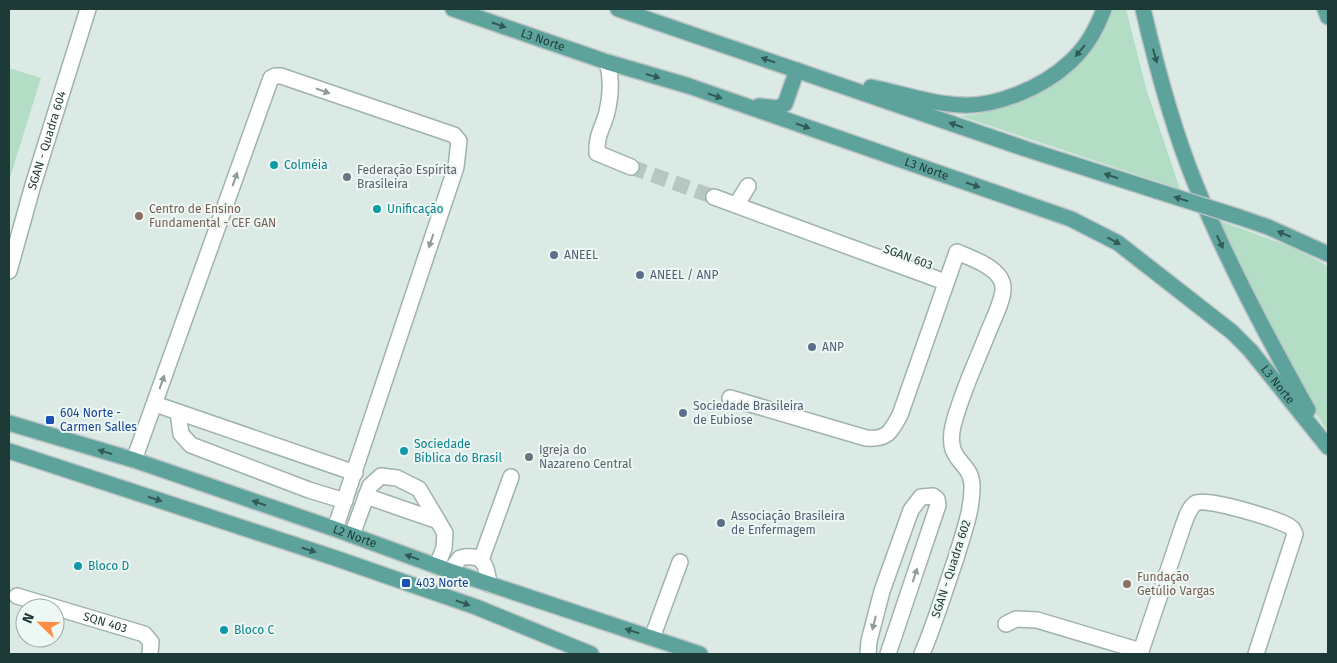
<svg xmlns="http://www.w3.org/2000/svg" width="1337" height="663" viewBox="0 0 1337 663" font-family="'Fira Sans',sans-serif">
	<rect width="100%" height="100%" fill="#dceae6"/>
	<g fill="#b3dec5">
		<path d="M1108,9H1126L1146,88L1180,189L960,116L978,114L992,111L1011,104L1039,90Z"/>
		<path d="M9,68L41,78L9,181Z"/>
		<path d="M1215,219L1294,248L1328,266V432L1298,385Z"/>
	</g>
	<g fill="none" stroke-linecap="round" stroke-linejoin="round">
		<path stroke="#b6c7c3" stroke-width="15" stroke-dasharray="15 8" stroke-linecap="butt" d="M631,167L714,197"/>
		<defs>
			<g id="minor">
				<path d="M607,62C612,79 611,95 607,112C603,128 596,135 597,153L631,167"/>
				<path d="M714,197L945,282"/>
				<path d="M737,204L748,186"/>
				<path id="s1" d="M9,271L33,185L88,9"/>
				<path d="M730,398L866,438C887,440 891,432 900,415L957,252C971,258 1002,268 1003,287C1004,298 994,318 989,330C977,361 961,393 953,426C945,462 970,460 972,484C973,509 963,534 956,558C945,590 935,623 922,654"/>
				<path d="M155,404L355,473"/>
				<path d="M178,412L181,434L191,445L309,490L345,501"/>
				<path d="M134,460L271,78L275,76H281L454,135L459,141L456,167L335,529"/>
				<path d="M366,496L438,521"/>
				<path d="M352,535L370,486L381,476L397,478L419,489L445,533L444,548L437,566"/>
				<path d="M481,560L511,477"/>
				<path d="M450,571L460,558C483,553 487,564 489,584"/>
				<path id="s2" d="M17,596L144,634L151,642L150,654"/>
				<path d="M1006,624L1016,619L1037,620L1141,651"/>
				<path d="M652,638L680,562"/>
				<path d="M868,654L869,641L882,591L911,510L921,497L933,496L937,499L938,505L888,654"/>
				<path d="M1140,654L1183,526C1186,518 1189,507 1196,503C1207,497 1275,519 1287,525C1292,527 1293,529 1295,534L1256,654"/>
			</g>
			<g id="major">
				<path id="s3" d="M453,9L607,62L689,86L1071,219L1118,243L1232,332L1250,350L1328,447"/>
				<path d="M618,9L1029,150L1157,191"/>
				<path d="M1143,9C1156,65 1173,129 1195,183C1227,262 1267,336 1308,410"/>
				<path d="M1325,9L1328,17"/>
				<path d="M871,87C901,93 931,104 961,105C997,107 1043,87 1069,63C1085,49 1097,28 1104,9"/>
				<path d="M759,106L778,108L785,104L797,70"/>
				<path d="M1239,217L1268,227L1328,254"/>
				<path id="s4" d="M9,423L134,460L335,529L450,571L700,654"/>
				<path d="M9,451L335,558L476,607L591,654"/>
			</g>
		</defs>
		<use href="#minor" stroke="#9fb2ae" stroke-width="18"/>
		<use href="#major" stroke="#bbc4c3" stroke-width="18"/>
		<use href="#minor" stroke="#fff" stroke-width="15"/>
		<use href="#major" stroke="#5da39c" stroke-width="15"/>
		<defs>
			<path id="major-bridge" d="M1157,191L1239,217"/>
		</defs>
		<use href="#major-bridge" stroke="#bbc4c3" stroke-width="18" stroke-linecap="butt"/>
		<use href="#major-bridge" stroke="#5da39c" stroke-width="15"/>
	</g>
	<defs><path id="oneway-solid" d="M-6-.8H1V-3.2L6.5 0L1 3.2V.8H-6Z" transform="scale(1.25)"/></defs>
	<g fill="#305a55">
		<use href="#oneway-solid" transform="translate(499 25) rotate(19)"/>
		<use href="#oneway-solid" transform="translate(1080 51) rotate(130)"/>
		<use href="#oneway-solid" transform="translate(1155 56) rotate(74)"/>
		<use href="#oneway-solid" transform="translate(768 60) rotate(-161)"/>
		<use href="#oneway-solid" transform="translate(653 76) rotate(16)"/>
		<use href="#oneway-solid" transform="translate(715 96) rotate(19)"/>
		<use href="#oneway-solid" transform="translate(956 125) rotate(-161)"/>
		<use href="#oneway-solid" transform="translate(803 126) rotate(19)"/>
		<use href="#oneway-solid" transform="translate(1111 176) rotate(-162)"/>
		<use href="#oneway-solid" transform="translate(973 185) rotate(19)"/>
		<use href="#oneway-solid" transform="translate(1181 199) rotate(-163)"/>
		<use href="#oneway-solid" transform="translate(1284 234) rotate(-157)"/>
		<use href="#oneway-solid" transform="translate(1114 241) rotate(29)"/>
		<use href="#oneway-solid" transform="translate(1220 242) rotate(65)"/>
		<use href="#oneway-solid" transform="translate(105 452) rotate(-164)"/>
		<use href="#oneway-solid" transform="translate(155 499) rotate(18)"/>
		<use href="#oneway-solid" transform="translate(259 503) rotate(-161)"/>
		<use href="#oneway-solid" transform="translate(309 550) rotate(18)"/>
		<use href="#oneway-solid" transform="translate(412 557) rotate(-160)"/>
		<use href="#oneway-solid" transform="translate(463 603) rotate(19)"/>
		<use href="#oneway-solid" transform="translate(632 631) rotate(-162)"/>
	</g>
	<g fill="#8e9c9b">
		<use href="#oneway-solid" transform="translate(323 91) rotate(19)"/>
		<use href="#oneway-solid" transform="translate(235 179) rotate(-70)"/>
		<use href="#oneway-solid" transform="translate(431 241) rotate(109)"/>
		<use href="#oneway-solid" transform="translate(162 382) rotate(-70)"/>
		<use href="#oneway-solid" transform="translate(915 575) rotate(-72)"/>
		<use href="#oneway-solid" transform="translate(874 623) rotate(104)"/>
	</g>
	<g fill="#0f9aa8" stroke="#edf7f3" stroke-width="2">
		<circle cx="274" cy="165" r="5"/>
		<circle cx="377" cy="209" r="5"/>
		<circle cx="404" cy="451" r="5"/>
		<circle cx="78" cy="566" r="5"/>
		<circle cx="224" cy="630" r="5"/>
	</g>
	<g fill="#6b7280" stroke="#edf7f3" stroke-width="2">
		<circle cx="347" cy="177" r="5"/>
		<circle cx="529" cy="457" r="5"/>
	</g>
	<g fill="#8d6e63" stroke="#edf7f3" stroke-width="2">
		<circle cx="139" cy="216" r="5"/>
		<circle cx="1127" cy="584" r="5"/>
	</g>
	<g fill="#5c6f8a" stroke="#edf7f3" stroke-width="2">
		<circle cx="554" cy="255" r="5"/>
		<circle cx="640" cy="275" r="5"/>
		<circle cx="812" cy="347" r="5"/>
		<circle cx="683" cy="413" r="5"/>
		<circle cx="721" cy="523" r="5"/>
	</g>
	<g fill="#1a4fb4" stroke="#edf7f3" stroke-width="2">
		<rect x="45" y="415" width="10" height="10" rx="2.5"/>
		<rect x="401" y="578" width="10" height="10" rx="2.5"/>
	</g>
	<g text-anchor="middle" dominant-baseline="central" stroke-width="4" stroke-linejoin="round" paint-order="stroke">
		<g font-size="12" fill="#1d3a37" stroke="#edf7f3">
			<text stroke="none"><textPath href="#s3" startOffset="95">L3 Norte</textPath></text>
			<text stroke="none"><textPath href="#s1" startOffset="136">SGAN - Quadra 604</textPath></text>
			<text stroke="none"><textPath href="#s3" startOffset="500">L3 Norte</textPath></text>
			<text transform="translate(908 257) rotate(20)">SGAN 603</text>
			<text stroke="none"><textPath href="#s3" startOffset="920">L3 Norte</textPath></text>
			<text stroke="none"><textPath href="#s4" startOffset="364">L2 Norte</textPath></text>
			<text transform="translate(951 569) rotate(-72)">SGAN - Quadra 602</text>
			<text stroke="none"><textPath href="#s2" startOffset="92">SQN 403</textPath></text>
		</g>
		<g font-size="12" fill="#0d838f" stroke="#edf7f3" text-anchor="start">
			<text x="284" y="165">Colméia</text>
			<text x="387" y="209">Unificação</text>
			<text x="414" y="444">Sociedade<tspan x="414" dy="14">Bíblica do Brasil</tspan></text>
			<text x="88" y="566">Bloco D</text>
			<text x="234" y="630">Bloco C</text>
		</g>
		<g font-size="12" fill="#5b616d" stroke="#edf7f3" text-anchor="start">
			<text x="357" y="170">Federação Espírita<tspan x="357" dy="14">Brasileira</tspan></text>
			<text x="539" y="450">Igreja do<tspan x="539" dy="14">Nazareno Central</tspan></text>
		</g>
		<g font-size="12" fill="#785e54" stroke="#edf7f3" text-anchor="start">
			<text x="149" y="209">Centro de Ensino<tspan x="149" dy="14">Fundamental - CEF GAN</tspan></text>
			<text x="1137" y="577">Fundação<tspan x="1137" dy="14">Getúlio Vargas</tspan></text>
		</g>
		<g font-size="12" fill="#4e5e75" stroke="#edf7f3" text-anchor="start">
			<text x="564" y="255">ANEEL</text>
			<text x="650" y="275">ANEEL / ANP</text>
			<text x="822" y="347">ANP</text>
			<text x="693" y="406">Sociedade Brasileira<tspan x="693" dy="14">de Eubiose</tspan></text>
			<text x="731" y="516">Associação Brasileira<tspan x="731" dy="14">de Enfermagem</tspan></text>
		</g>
		<g font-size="12" fill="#164399" stroke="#edf7f3" text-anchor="start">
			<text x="60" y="413">604 Norte -<tspan x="60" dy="14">Carmen Salles</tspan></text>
			<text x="416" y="583">403 Norte</text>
		</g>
	</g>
	<rect width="1337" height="663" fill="none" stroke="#1d3a37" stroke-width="20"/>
	<g transform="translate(40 623) rotate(293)"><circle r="24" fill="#edf7f3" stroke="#9aaba8"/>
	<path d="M0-4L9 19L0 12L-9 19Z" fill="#fd8e48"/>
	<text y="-8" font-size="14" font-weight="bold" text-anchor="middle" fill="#1d3a37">N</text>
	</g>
</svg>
